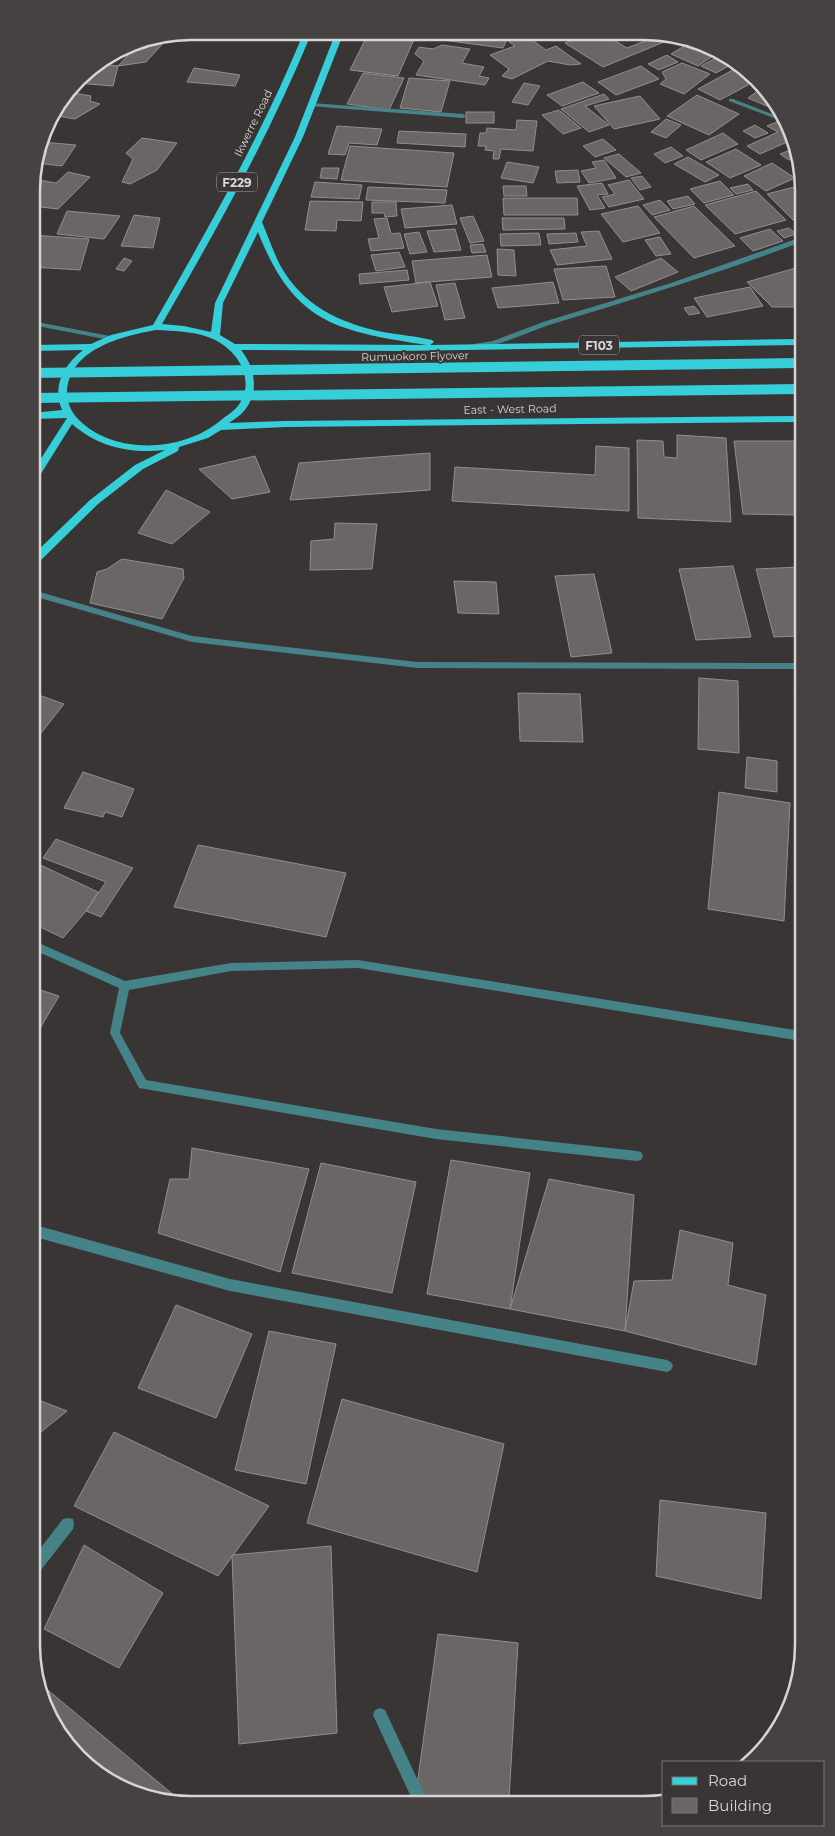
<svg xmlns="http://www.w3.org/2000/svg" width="835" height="1836" viewBox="0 0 835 1836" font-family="Montserrat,sans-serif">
	<rect width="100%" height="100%" fill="#393535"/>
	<g fill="#6a6665" stroke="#928e8d">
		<path d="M369,32L438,33L435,39L415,37L398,76L350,70Z"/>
		<path d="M439,33H510L503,48L435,39Z"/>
		<path d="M587,34H611L610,35L612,39L627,48L655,37L664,42L603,67L565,43Z"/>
		<path d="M525,35L546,50L556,46L581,64L570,65L548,61L512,79L502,76L509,69L490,55L515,46L508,41Z"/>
		<path d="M165,41L146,62L118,66L140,42Z"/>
		<path d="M691,42L716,54L698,66L671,54Z"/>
		<path d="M442,45L470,49L462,63L484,67L479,76L489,78L485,85L416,75L424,61L415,54L419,47L433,49Z"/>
		<path d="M667,55L678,62L659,70L648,64Z"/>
		<path d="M719,56L734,63L716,73L701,66Z"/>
		<path d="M682,63L710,74L684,94L660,84L666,79L662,72Z"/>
		<path d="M97,64L118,66L113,86L77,83L85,71Z"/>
		<path d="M641,66L659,79L616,95L598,82Z"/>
		<path d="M740,66L750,71L753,75L748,78V85L720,100L698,89Z"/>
		<path d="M194,68L240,75L235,86L187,82Z"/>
		<path d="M363,73L404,78L389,110L347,104Z"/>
		<path d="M409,78L450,81L441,112L400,108Z"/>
		<path d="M583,82L599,93L562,106L547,95Z"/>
		<path d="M524,83L540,86L528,105L512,102Z"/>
		<path d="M763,87L782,111L783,113L748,98Z"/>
		<path d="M69,92L91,96L90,101L100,104L75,119L52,115Z"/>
		<path d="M604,94L609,99L585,106L609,125L589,132L561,109Z"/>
		<path d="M697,95L739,114L709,135L667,116Z"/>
		<path d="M640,96L660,119L614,129L594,106Z"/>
		<path d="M559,110L581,128L563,134L542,115Z"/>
		<rect x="466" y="112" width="28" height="11"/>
		<path d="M666,119L681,125L666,138L651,132Z"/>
		<path d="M517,120L537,121L533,151L501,149L499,159H493L494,151L485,150L486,146H478L480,133H486L487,128L516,130Z"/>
		<path d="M779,121L789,127L794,139L760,154L747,146L778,132L767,126Z"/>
		<path d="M755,125L768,133L755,138L743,131Z"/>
		<path d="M337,126L382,129L377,145L349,143L345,155L328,154Z"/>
		<path d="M399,131L466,134L465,147L397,143Z"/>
		<path d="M723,133L738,144L701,160L686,150Z"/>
		<path d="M142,138L177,143L157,170L130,184L122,182L133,159L126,153Z"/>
		<path d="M603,139L616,150L595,157L583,146Z"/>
		<path d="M42,142L76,145L62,166L36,163Z"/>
		<path d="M350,146L454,153L447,187L341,180Z"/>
		<path d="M671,147L683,156L665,163L654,154Z"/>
		<path d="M736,149L761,165L730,178L706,162Z"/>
		<path d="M793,149L798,153V157L789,160L780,154Z"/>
		<path d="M619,154L641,173L626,177L604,158Z"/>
		<path d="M688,157L719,175L705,182L674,164Z"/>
		<path d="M604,160L616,178L589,183L581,171L596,168L592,162Z"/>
		<path d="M507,162L539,167L533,183L501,178Z"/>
		<path d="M772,163L795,178L766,191L744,176Z"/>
		<path d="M322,168H339L337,179L320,178Z"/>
		<path d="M578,170L580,182L557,183L555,171Z"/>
		<path d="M68,172L90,177L58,209L32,206L33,179L56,183Z"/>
		<path d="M642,176L651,187L640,190L631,178Z"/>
		<path d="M629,180L644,199L609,207L602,197L615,194L608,185Z"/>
		<path d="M720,181L734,195L704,203L690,189Z"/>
		<path d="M315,182L362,185L359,199L311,197Z"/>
		<path d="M602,183L608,194L597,195L605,208L590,210L577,186Z"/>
		<path d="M748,184L753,190L736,194L730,188Z"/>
		<path d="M503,186H526L527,196H504Z"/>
		<path d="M798,186V219L793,220L767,194Z"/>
		<path d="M368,187L447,190L445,203L366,200Z"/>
		<path d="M756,191L786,220L735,234L705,205Z"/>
		<path d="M688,196L695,204L673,209L667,201Z"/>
		<path d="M503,198H577L578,215H504Z"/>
		<path d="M660,200L670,210L652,215L643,205Z"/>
		<path d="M310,201L363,202L361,221L337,220L336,231L305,230Z"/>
		<path d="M372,202H396L397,216L385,217L384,213H372Z"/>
		<path d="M452,205L457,224L405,228L401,209Z"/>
		<path d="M638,206L660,233L623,242L601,214Z"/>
		<path d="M694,206L735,246L694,258L654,217Z"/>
		<path d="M67,211L120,216L104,239L57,234Z"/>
		<path d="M134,215L160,218L153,248L121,246Z"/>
		<path d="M473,216L484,241L470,243L460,218Z"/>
		<path d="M387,218L391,234L400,233L404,248L371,251L368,239L379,238L374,219Z"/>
		<path d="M502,218H564L565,229L503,230Z"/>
		<path d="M789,228L796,234L784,238L777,231Z"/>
		<path d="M455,229L461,250L434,252L427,231Z"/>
		<path d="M770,229L783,241L753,251L740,238Z"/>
		<path d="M599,231L612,259L557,265L550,250L587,246L581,232Z"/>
		<path d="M419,232L427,252L410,254L404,234Z"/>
		<path d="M539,233L541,245L501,246L500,234Z"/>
		<path d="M576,233L578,242L549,244L547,234Z"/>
		<path d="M32,235L89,239L80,270L32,267Z"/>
		<path d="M660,237L671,254L656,256L645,240Z"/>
		<path d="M483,244L486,252L472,253L470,245Z"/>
		<path d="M497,249L514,250L516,276L498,275Z"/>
		<path d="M399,252L405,267L376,271L371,255Z"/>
		<path d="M487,255L492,277L416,283L412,261Z"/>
		<path d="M124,258L132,261L124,271L116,269Z"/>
		<path d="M661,258L678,272L631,291L615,277Z"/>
		<path d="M606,266L615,297L563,300L554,269Z"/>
		<path d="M799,267V307H772L747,282Z"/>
		<path d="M407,270L409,280L360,284L359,274Z"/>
		<path d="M430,282L438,306L392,312L384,287Z"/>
		<path d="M553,282L559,303L498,308L492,288Z"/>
		<path d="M455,283L465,318L445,320L436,285Z"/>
		<path d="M750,287L763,306L707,317L694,298Z"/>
		<path d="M694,306L700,313L689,315L684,308Z"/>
		<path d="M677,435L726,438L731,522L638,518L637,440L663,441L664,457L677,458Z"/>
		<path d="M734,441H799V515L743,514Z"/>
		<path d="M596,446L629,448V511L452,501L455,467L595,475Z"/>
		<path d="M430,453V490L290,500L299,463Z"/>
		<path d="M255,456L270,492L232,499L199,469Z"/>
		<path d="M166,490L210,512L172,544L138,533Z"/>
		<path d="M335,523L377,524L372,569L310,570L311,541L334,539Z"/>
		<path d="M122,559L183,569L184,578L162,619L90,603L97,572L107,569Z"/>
		<path d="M733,566L751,637L696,640L679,569Z"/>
		<path d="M800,567V636L774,637L756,569Z"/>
		<path d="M594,574L612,653L571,657L555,576Z"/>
		<path d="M454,581L496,582L499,614L458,613Z"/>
		<path d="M699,678L738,681L739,753L698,749Z"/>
		<path d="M794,690H800V723Z"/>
		<path d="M33,693L64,704L34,742Z"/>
		<path d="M518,693L580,694L583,742L520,741Z"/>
		<path d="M747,757L777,761V792L745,788Z"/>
		<path d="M83,772L134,789L122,817L105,812L103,817L64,808Z"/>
		<path d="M719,792L790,803L784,921L708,909Z"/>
		<path d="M56,839L133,868L101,917L86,911L106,882L43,858Z"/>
		<path d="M198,845L346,873L326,937L174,907Z"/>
		<path d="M34,862L98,892L86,911L63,938L34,924Z"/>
		<path d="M34,988L59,996L35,1037Z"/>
		<path d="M192,1148L309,1169L280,1272L158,1233L170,1179H189Z"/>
		<path d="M451,1160L530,1173L510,1309L427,1294Z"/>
		<path d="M321,1163L416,1182L392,1293L292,1273Z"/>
		<path d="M549,1179L634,1195L625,1331L510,1309Z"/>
		<path d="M680,1230L733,1243L728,1285L766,1295L756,1365L625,1331L634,1281L672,1280Z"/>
		<path d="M176,1305L252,1334L216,1418L138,1388Z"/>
		<path d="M269,1331L336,1344L306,1484L235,1470Z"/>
		<path d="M36,1399L67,1411L36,1436Z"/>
		<path d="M342,1399L504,1444L477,1572L307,1523Z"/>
		<path d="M114,1432L269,1506L218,1576L74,1506Z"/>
		<path d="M660,1500L766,1513L761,1599L656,1576Z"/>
		<path d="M84,1545L163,1593L119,1668L44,1629Z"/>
		<path d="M331,1546L337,1733L239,1744L232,1555Z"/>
		<path d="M438,1634L518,1643L509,1800H434L416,1793Z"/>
		<path d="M37,1681L182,1802H160L85,1765L53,1725L37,1687Z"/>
	</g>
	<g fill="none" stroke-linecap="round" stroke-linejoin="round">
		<g fill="#458388" fill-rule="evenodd">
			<path d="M729,99H733L785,119L787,123L729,101Z"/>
			<path d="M311,103L463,114L466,116L463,118L309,106L308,105Z"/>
			<path d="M799,238V243C716,274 633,300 549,325C525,333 503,345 477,348L473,346L474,344L493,341L543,322L671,283Z"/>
			<path d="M32,321L110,336L114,338L110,340L32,325Z"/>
			<path d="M33,590L192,636L417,662L800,663V669L417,668L192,642L33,596Z"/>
			<path d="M34,941L125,981L231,963L358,960L801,1031V1041L358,968L231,971L129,990L120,1033L146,1080L436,1129L637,1151L641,1152L643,1156L641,1160L637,1161L436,1139L139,1088L110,1033L119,988L34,950Z"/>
			<path d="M35,1225L230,1279L667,1360L671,1362L673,1366L671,1370L667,1372L230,1291L35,1237Z"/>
			<path d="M68,1518L73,1519L74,1524L73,1529L41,1570L36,1571V1554L63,1519Z"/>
			<path d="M380,1708L385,1710L427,1800L413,1801L373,1715L375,1710Z"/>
		</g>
		<path fill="#36ced9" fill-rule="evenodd" d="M304,32H312C270,134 217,229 162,324L184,326L211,332L215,303L295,137L336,32H344L303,137L262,222C268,236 273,251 280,265C302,305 339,323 383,332C399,335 416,336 432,340L434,342L430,345L799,339V345L399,351L241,350C255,367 260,393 244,411C240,416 234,419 229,423L285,421L799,416V422L285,427L221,430L208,438L179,447L178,451L143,469L98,504L37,564L33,565V555L90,500L135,465L165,450C131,454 98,447 72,424L37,480L33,481V471L67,418L32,419V413L62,410C52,386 63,366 83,350L32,351V345L91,344L111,335L153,325C208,229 262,134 304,32ZM258,232C294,324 337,331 427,345L235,344L220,335L223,303ZM156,330C173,331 192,331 208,337C235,346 258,378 238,406C234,411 226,416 221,420C184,452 114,456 78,419C71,412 67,402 67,392C69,349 122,336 156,330Z"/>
		<g stroke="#36ced9" stroke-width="10">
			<path d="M32,373L799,363"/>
			<path d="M32,398L799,389"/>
		</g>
	</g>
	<g text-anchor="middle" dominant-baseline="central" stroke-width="4" stroke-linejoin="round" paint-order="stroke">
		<g font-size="11" fill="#d7d4d4" stroke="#393535">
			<text transform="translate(253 123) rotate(-64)">Ikwerre Road</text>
			<text transform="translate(415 356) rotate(-1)">Rumuokoro Flyover</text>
			<text transform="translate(510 409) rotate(-1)">East - West Road</text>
		</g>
		<g fill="#393535" stroke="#a8a4a4" stroke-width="1">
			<rect x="217" y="172.5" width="40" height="19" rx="4"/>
			<rect x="579" y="335.5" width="40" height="19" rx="4"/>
		</g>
		<g font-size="12" font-weight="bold" fill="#d7d4d4">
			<text x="237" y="182">F229</text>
			<text x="599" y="345">F103</text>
		</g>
	</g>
	<path d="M0 0H835V1836H0ZM191 40H644A151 151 0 0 1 795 191V1645A151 151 0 0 1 644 1796H191A151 151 0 0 1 40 1645V191A151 151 0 0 1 191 40Z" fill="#464242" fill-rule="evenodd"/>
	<path fill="none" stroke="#d7d4d4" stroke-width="2.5" d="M191 40H644A151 151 0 0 1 795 191V1645A151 151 0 0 1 644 1796H191A151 151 0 0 1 40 1645V191A151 151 0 0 1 191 40Z"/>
	<rect x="662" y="1761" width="162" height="65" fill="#393535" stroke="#787575"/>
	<rect x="672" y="1777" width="25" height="8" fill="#36ced9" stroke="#787575"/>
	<text x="708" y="1786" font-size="15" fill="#d7d4d4">Road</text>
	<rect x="672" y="1798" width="25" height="15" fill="#6a6665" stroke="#787575"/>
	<text x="708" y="1811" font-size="15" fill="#d7d4d4">Building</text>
</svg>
